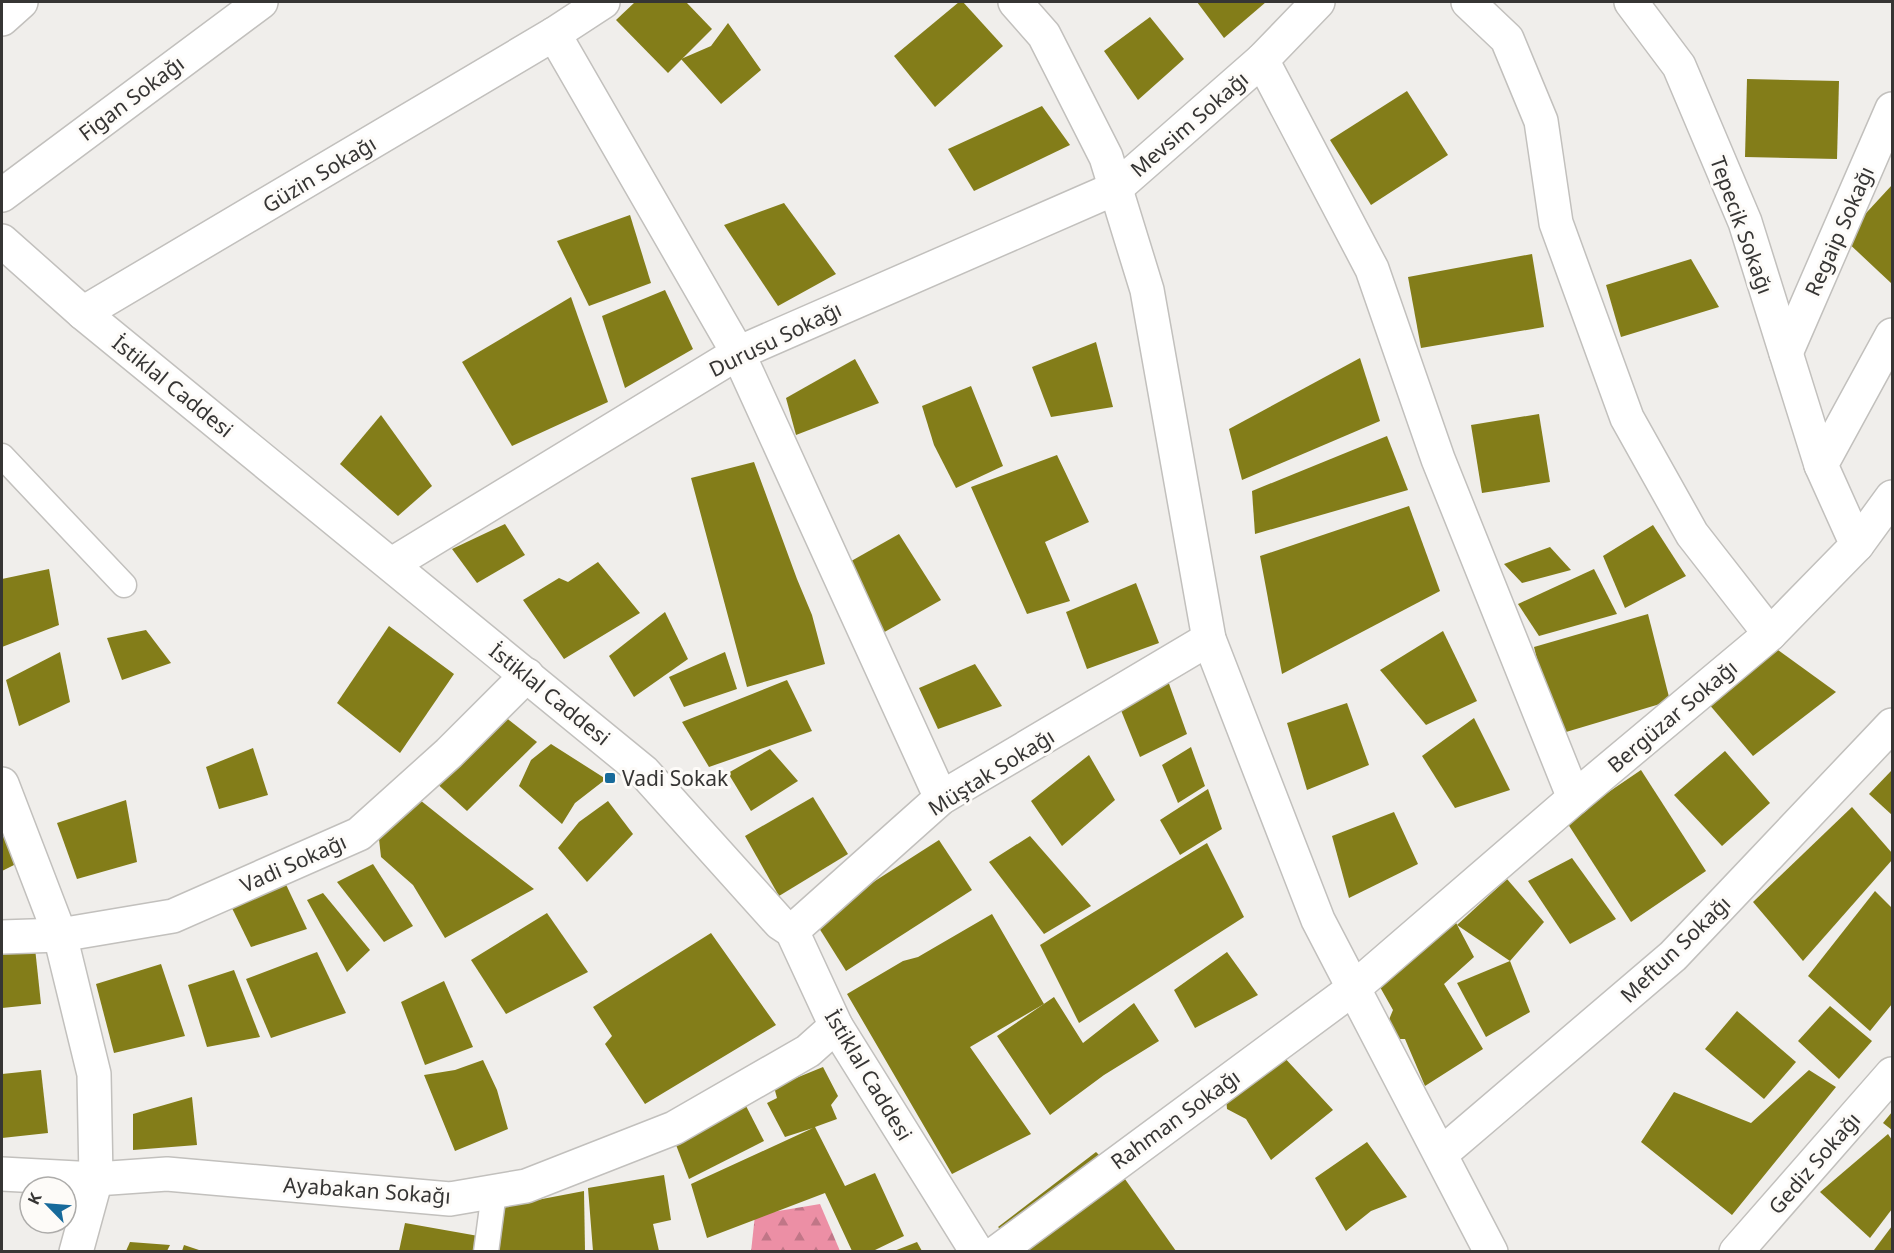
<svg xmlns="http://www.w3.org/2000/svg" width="1894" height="1253" viewBox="0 0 1894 1253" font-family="'Noto Sans',sans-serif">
	<defs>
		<pattern id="forest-firs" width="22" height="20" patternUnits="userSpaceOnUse" patternTransform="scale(1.5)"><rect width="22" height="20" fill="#ec8fa5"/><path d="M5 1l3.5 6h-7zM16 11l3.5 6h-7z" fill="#c07687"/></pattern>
	</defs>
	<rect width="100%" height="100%" fill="#f0eeeb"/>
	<path fill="url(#forest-firs)" d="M820,1204L840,1251L751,1252L755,1215Z"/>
	<g fill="#837d19">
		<path d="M635,2H686L712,29L668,73L616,20Z"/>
		<path d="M959,2H963L1003,46L935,107L894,56Z"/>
		<path d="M1197,2H1266L1224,38Z"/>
		<path d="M1150,17L1184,59L1138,100L1104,51Z"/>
		<path d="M728,23L761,70L721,104L681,59L711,46Z"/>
		<path d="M1747,79L1839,81L1837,159L1745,157Z"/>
		<path d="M1407,91L1448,155L1371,205L1330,140Z"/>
		<path d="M1042,106L1070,145L974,191L948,149Z"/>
		<path d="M1892,185V284L1843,238Z"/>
		<path d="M784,203L836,274L778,306L724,225Z"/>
		<path d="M630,215L651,283L589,306L557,241Z"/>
		<path d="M1532,254L1544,327L1421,348L1408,277Z"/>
		<path d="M1691,259L1719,307L1621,337L1606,285Z"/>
		<path d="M665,290L693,349L625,388L602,316Z"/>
		<path d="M571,297L608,402L512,446L462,362Z"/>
		<path d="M1096,342L1113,407L1051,417L1032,367Z"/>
		<path d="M1360,358L1380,421L1242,480L1229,429Z"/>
		<path d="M855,359L879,403L796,435L786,398Z"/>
		<path d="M971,386L1003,466L956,488L934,445L922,406Z"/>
		<path d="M1539,414L1550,482L1482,493L1471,425Z"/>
		<path d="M381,415L432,486L398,516L340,464Z"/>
		<path d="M1387,436L1408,490L1255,534L1252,491Z"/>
		<path d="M1057,455L1089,522L1045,542L1070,601L1027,614L971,487Z"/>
		<path d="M754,462L797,579L812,615L825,664L747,687L691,478Z"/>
		<path d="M1409,506L1440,591L1282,674L1260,556Z"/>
		<path d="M505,524L525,555L477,583L452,549Z"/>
		<path d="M1653,525L1686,576L1625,608L1603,556Z"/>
		<path d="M899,534L941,600L881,634L846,564Z"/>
		<path d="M1550,547L1571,570L1522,583L1504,564Z"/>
		<path d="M598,562L640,613L564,659L523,600L559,578L568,582Z"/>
		<path d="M49,569L59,625L2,647V579Z"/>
		<path d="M1594,569L1617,614L1539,636L1518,604Z"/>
		<path d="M1136,583L1159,643L1087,669L1066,612Z"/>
		<path d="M665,612L688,659L634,697L609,656Z"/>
		<path d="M1648,614L1670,701L1556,735L1534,647Z"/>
		<path d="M389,626L454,674L400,753L337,703Z"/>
		<path d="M146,630L171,663L122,680L107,638Z"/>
		<path d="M1443,631L1477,701L1426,725L1380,670Z"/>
		<path d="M1778,650L1836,692L1753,756L1708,703Z"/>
		<path d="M60,652L70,702L19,726L6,680Z"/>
		<path d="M725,652L737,689L684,707L669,677Z"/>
		<path d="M975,664L1002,706L938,729L919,688Z"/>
		<path d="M1167,678L1187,734L1140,757L1118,703Z"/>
		<path d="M787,680L812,731L709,767L682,722Z"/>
		<path d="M1347,703L1369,765L1307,790L1287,723Z"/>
		<path d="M500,713L537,742L467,811L433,780Z"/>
		<path d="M1474,718L1510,790L1455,808L1422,756Z"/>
		<path d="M551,744L606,779L575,803L562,824L519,786L531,760Z"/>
		<path d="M1191,747L1205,786L1178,803L1162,765Z"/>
		<path d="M253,748L268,795L219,809L206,767Z"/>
		<path d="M770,749L798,781L751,811L728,773Z"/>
		<path d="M1725,751L1770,803L1722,846L1674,795Z"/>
		<path d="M1089,755L1115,800L1062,846L1031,801Z"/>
		<path d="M1641,770L1706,871L1631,922L1566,821Z"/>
		<path d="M1892,770V815L1869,794Z"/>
		<path d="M1208,789L1222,829L1180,855L1160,820Z"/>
		<path d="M415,796L465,836L534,889L445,938L413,885L381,857L378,830Z"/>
		<path d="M813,797L848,854L779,896L745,836Z"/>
		<path d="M126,800L137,862L77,879L57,823Z"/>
		<path d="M608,801L633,834L587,882L558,848L579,822Z"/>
		<path d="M1852,807L1892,853V860L1803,961L1753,902Z"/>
		<path d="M1394,812L1418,864L1349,898L1332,836Z"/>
		<path d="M2,832L16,864L2,871Z"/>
		<path d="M1030,836L1091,906L1044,934L989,862Z"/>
		<path d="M939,840L972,890L846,971L814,920Z"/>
		<path d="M1207,843L1244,917L1079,1023L1040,945Z"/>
		<path d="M1572,858L1616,919L1570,944L1528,881Z"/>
		<path d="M373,864L413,926L384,942L337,882Z"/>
		<path d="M282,876L307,929L251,947L228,900Z"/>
		<path d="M1507,879L1544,922L1510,961L1457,925Z"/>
		<path d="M1875,891L1892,908V1004L1870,1031L1808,976Z"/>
		<path d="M323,893L370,950L347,972L307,900Z"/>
		<path d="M547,913L588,972L506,1014L471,960Z"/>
		<path d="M992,914L1044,1004L970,1047L1031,1134L952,1174L847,994L903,961L918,957Z"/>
		<path d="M1453,917L1474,957L1444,984L1483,1049L1425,1086L1405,1039H1395L1388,1022L1393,1010L1376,980Z"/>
		<path d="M711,933L776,1025L645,1104L605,1044L612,1036L593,1007Z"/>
		<path d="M35,948L41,1004L2,1008V954Z"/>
		<path d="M317,952L346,1013L271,1038L246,979Z"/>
		<path d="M1227,952L1258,995L1195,1028L1174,990Z"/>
		<path d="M1510,961L1530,1012L1486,1037L1457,983Z"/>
		<path d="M161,964L185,1036L114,1053L96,984Z"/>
		<path d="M234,970L260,1037L207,1047L188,985Z"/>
		<path d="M444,981L473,1047L425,1065L401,1002Z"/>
		<path d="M1054,997L1083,1043L1134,1003L1159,1041L1104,1075L1050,1115L997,1036Z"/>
		<path d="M1830,1006L1872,1041L1839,1079L1798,1041Z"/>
		<path d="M1737,1011L1796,1062L1764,1099L1705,1049Z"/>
		<path d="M1282,1055L1333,1110L1271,1160L1246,1119L1227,1109L1226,1098Z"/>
		<path d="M483,1060L497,1090L508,1129L455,1151L424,1075L455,1070Z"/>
		<path d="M823,1067L838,1096L831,1105L837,1119L815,1127L845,1186L875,1173L904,1236L873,1251H852L825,1193L707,1238L691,1184L813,1128L785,1137L767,1103L777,1098L774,1087Z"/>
		<path d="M41,1070L48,1133L2,1138V1074Z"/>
		<path d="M1809,1070L1836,1087L1732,1215L1641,1142L1674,1092L1751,1123Z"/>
		<path d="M192,1097L197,1145L133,1150V1114Z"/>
		<path d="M745,1104L764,1141L689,1179L673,1137Z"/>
		<path d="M1892,1112V1130L1883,1123Z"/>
		<path d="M1888,1134L1892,1140V1209L1870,1238L1820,1192Z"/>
		<path d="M1367,1142L1407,1197L1371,1211L1346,1231L1315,1178Z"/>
		<path d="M1096,1152L1106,1162L1007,1235L998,1227Z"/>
		<path d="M1120,1172L1176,1251H1018Z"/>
		<path d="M664,1175L671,1220L653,1224L659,1251H593L588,1188Z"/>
		<path d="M584,1191L585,1251H499L505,1206Z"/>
		<path d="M405,1223L484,1237L480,1251H399Z"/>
		<path d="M1892,1226V1251H1876L1874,1250Z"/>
		<path d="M130,1242L170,1245L167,1251H126Z"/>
		<path d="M917,1242L922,1251H894Z"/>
		<path d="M184,1245L202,1251H182Z"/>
	</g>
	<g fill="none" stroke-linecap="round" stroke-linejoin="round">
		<defs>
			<g id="lane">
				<path d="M2,456L124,585"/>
				<path d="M486,1252L494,1192"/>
			</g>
			<g id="street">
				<path d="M603,2L554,34L738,353L941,798"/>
				<path d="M1015,2L1044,35L1106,157L1147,290L1209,639L1318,920L1491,1252"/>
				<path d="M1468,2L1507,39L1541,121L1556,223L1627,418L1692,534L1770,634L1857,545L1821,465L1892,335"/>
				<path d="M1631,2L1679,66L1745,222L1821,465"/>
				<path d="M2,19L21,2"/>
				<path d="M2,195L261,2"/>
				<path d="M83,313L554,34"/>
				<path d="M1786,353L1892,109"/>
				<path d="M1857,545L1892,497"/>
				<path d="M392,564L738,353L1116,188L1262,60"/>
				<path d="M2,784L60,935L94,1074L96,1179L76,1252"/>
				<path d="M1574,798L1770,634"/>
				<path d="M792,931L941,798L1209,639"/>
				<path d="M2,937L60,935L173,916L359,834L449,753L527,675"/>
				<path d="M1441,1154L1673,956L1892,725"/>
				<path d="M2,1174L96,1179L167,1174L450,1199L526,1186L674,1128L808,1051L836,1026"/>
				<path d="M997,1252L1354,988L1574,798L1438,459L1372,269L1262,60L1318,2"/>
				<path d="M1736,1252L1892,1074"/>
			</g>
			<path id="secondary" d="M2,241L83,313L644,772L780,923L792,931L836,1026L977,1252"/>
		</defs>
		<use href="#lane" stroke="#c2c0bd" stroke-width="27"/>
		<use href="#street" stroke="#c2c0bd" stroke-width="36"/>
		<use href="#secondary" stroke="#c2c0bd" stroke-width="36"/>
		<use href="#lane" stroke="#fff" stroke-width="24"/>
		<use href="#street" stroke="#fff" stroke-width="33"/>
		<use href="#secondary" stroke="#fff" stroke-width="33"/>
	</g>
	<rect fill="#176a9b" stroke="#fdfbf8" stroke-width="2" x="604" y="772" width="12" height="12" rx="3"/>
	<g text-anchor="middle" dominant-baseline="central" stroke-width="6" stroke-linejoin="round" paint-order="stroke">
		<g font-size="21" fill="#363534" stroke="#fdfbf8">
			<text transform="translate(131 98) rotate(-37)">Figan Sokağı</text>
			<text transform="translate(1189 124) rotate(-41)">Mevsim Sokağı</text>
			<text transform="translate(319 174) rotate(-31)">Güzin Sokağı</text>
			<text transform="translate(1742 225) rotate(70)">Tepecik Sokağı</text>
			<text transform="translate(1839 231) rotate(-66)">Regaip Sokağı</text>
			<text transform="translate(775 339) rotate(-26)">Durusu Sokağı</text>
			<text transform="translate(173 386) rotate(39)">İstiklal Caddesi</text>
			<text transform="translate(550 694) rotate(39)">İstiklal Caddesi</text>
			<text transform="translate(1672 716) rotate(-40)">Bergüzar Sokağı</text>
			<text transform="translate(991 772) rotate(-32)">Müştak Sokağı</text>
			<text transform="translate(293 863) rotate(-24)">Vadi Sokağı</text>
			<text transform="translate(1675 949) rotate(-44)">Meftun Sokağı</text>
			<text transform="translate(869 1075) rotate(59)">İstiklal Caddesi</text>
			<text transform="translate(1175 1119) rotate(-36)">Rahman Sokağı</text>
			<text transform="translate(1814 1163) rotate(-49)">Gediz Sokağı</text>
			<text transform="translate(367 1190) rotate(4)">Ayabakan Sokağı</text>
		</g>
		<g font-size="21" fill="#363534" stroke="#fdfbf8" text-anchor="start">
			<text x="622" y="778">Vadi Sokak</text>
		</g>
	</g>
	<rect width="1894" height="1253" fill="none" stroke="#363534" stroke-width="6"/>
	<g transform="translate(48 1205) rotate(295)"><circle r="28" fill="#fdfbf8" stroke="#adacaa" stroke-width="1.5"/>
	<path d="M0-4.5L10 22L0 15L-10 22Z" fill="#176a9b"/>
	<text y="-9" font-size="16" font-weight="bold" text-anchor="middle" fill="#363534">K</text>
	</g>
</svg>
